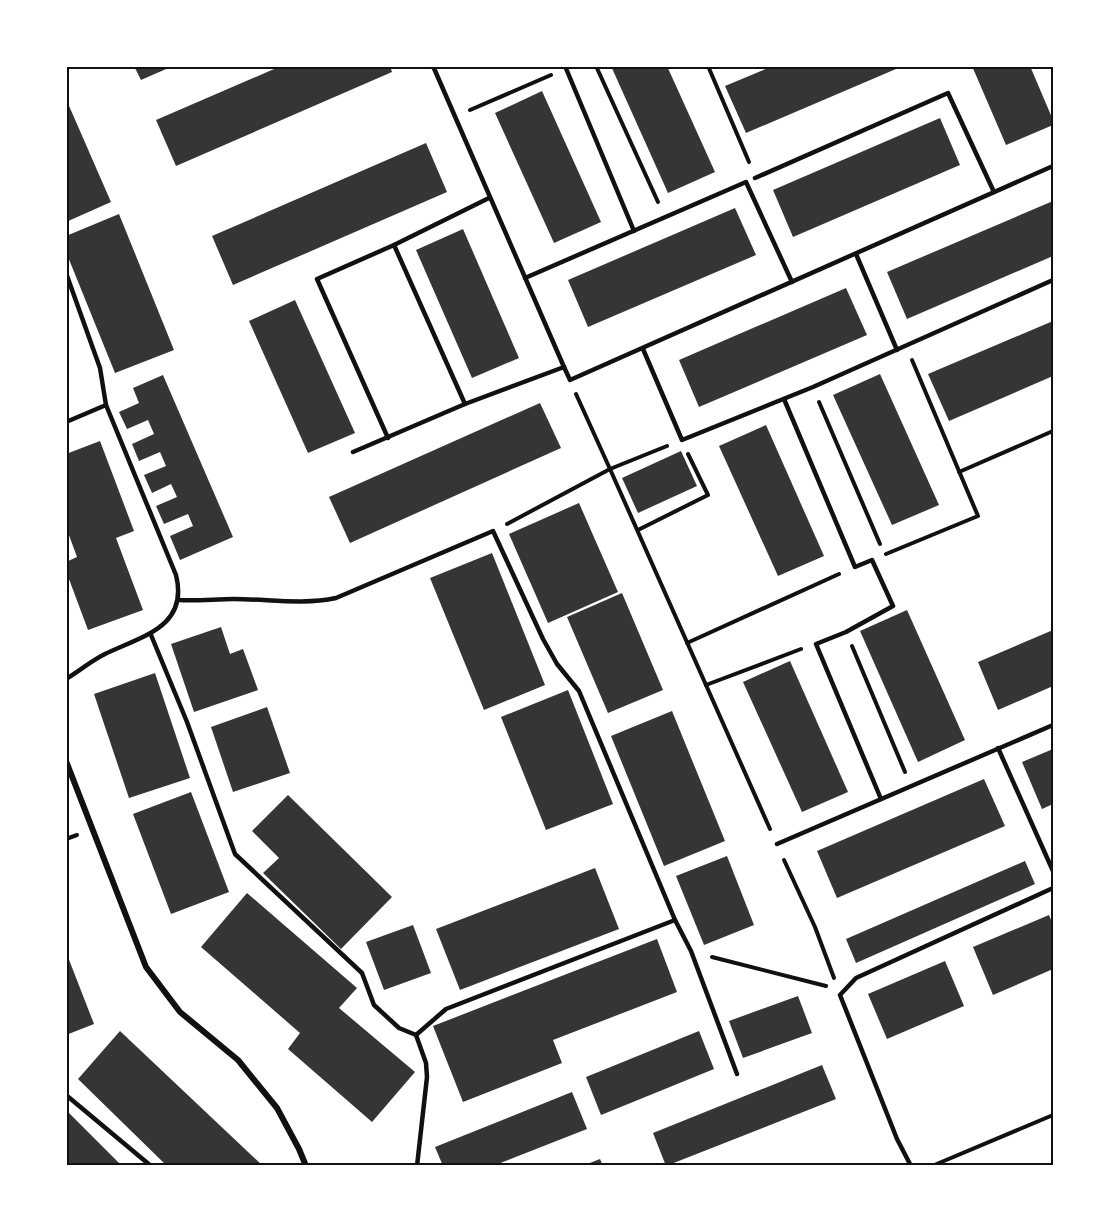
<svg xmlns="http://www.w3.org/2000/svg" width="1119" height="1232" viewBox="0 0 1119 1232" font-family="Barlow,sans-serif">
	<rect width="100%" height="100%" fill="#fff"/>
	<g fill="#353535">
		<path d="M134,66H173L141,80Z"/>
		<path d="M281,66H390L392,72L176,166L156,120Z"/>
		<path d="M611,66H667L715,172L668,193Z"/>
		<path d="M773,66H903L746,133L725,86Z"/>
		<path d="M972,66H1030L1053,120V125L1006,145Z"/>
		<path d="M542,91L601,222L554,243L495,113Z"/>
		<path d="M66,99L111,202L66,222Z"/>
		<path d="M940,118L960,165L793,237L773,190Z"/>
		<path d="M426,143L447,192L233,285L212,236Z"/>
		<path d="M1053,201V256L907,319L887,272Z"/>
		<path d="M735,208L756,255L588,327L568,280Z"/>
		<path d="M119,214L174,350L115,373L66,252V236Z"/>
		<path d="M463,229L519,358L472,378L416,250Z"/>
		<path d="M846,288L867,335L699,407L679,360Z"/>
		<path d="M295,300L355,433L308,453L249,321Z"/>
		<path d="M1053,321V376L949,421L928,374Z"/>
		<path d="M880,374L939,505L892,525L833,395Z"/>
		<path d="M163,375L233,537L180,560L170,536L193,526L188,514L164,524L156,506L177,497L171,484L152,493L144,475L166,466L160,452L139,461L132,444L154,434L148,420L127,429L119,412L139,403L133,388Z"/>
		<path d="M540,403L561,448L350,543L329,497Z"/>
		<path d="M766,425L824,556L778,576L719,446Z"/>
		<path d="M100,441L134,531L116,538L143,610L88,630L66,571V562L77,557L66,527V454Z"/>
		<path d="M681,451L697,486L638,513L622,478Z"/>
		<path d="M579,503L618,592L548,623L509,534Z"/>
		<path d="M492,553L545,685L484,710L430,578Z"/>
		<path d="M622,593L663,690L608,713L567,617Z"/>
		<path d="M907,610L965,740L918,762L860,631Z"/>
		<path d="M221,627L230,654L243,649L258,690L194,712L171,644Z"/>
		<path d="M1053,630V686L998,710L978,662Z"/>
		<path d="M790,661L848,792L802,812L743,682Z"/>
		<path d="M155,673L190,778L129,798L94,694Z"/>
		<path d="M568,690L613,804L546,830L501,717Z"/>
		<path d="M267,707L290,773L233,792L211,727Z"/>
		<path d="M672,711L725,841L664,866L611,736Z"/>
		<path d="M1053,749V804L1042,809L1022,762Z"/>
		<path d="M984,779L1005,826L837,898L817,851Z"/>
		<path d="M191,792L229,892L171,914L133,814Z"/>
		<path d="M288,795L392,897L341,949L263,873L279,858L252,831Z"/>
		<path d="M727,856L754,925L704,945L676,876Z"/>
		<path d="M1025,861L1035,884L856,963L846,939Z"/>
		<path d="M595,868L619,929L460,990L436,929Z"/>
		<path d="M247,893L357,988L339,1008L415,1072L372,1122L288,1049L300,1033L201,947Z"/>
		<path d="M1049,915L1053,925V969L993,995L973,947Z"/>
		<path d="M413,925L431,973L384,990L366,942Z"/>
		<path d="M657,939L677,992L553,1040L562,1063L463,1102L433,1026Z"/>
		<path d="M66,952L94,1024L66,1035Z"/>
		<path d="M945,961L964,1006L887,1039L868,994Z"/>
		<path d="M798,996L812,1033L743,1058L729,1021Z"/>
		<path d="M120,1031L263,1166H167L78,1079Z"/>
		<path d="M699,1031L714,1069L601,1115L586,1077Z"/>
		<path d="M822,1065L836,1099L666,1166L653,1133Z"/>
		<path d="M572,1092L587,1129L493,1166H443L435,1147Z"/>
		<path d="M66,1110L122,1166H66Z"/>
		<path d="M600,1159L603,1166H582Z"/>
	</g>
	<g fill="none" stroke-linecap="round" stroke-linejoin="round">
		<g stroke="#111" stroke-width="4">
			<path d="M596,66L658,202"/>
			<path d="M708,66L749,162"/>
			<path d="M470,110L551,75"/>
			<path d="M819,402L880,544"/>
			<path d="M667,446L610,469L770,829"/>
			<path d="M959,472L1053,431"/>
			<path d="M507,524L610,469L576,394"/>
			<path d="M638,530L708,495L688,454"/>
			<path d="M886,554L978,516L912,360"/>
			<path d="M687,643L839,574"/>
			<path d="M852,646L905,772"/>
			<path d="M706,685L801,649"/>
			<path d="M66,839L77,835"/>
			<path d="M784,860L815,927L834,978"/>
			<path d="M712,957L826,986"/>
			<path d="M932,1166L1053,1115"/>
		</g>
		<g stroke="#111" stroke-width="4.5">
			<path d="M433,66L564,367"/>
			<path d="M565,66L634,231"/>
			<path d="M755,178L948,93L994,192"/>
			<path d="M394,245L489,198"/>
			<path d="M856,254L897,350"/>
			<path d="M66,273L100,368L106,405"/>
			<path d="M525,278L746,182L792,282"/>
			<path d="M643,349L682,440L813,387L1053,280"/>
			<path d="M784,399L855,567L872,560L893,606L846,632L816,644L881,799"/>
			<path d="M66,422L106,405L176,575C189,627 142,636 105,654C91,661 79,671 66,679"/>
			<path d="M388,438L317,279L394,245L465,404"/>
			<path d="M353,452L465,404L564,367L570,380L1053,166"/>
			<path d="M179,600C198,601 216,599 234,599C269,599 302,605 336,598L493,531L543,639L557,664L579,691L675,920"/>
			<path d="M151,635L187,722L235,854L362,973L374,1005L399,1028L416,1035L426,1063L427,1077L417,1166"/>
			<path d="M998,748L1053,871"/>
			<path d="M777,844L1053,725"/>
			<path d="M416,1035L446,1009L675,920L691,951L737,1074"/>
			<path d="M66,1095L151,1166"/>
			<path d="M911,1166L897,1139L840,995L856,978L1053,888"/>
		</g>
		<path stroke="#111" stroke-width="6" d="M66,761L146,967L180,1012L238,1060L277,1108L299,1149L306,1166"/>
	</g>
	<rect width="1119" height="1232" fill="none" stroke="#ffffff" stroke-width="135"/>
	<rect x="68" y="68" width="984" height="1096" fill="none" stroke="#111" stroke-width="2"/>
</svg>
